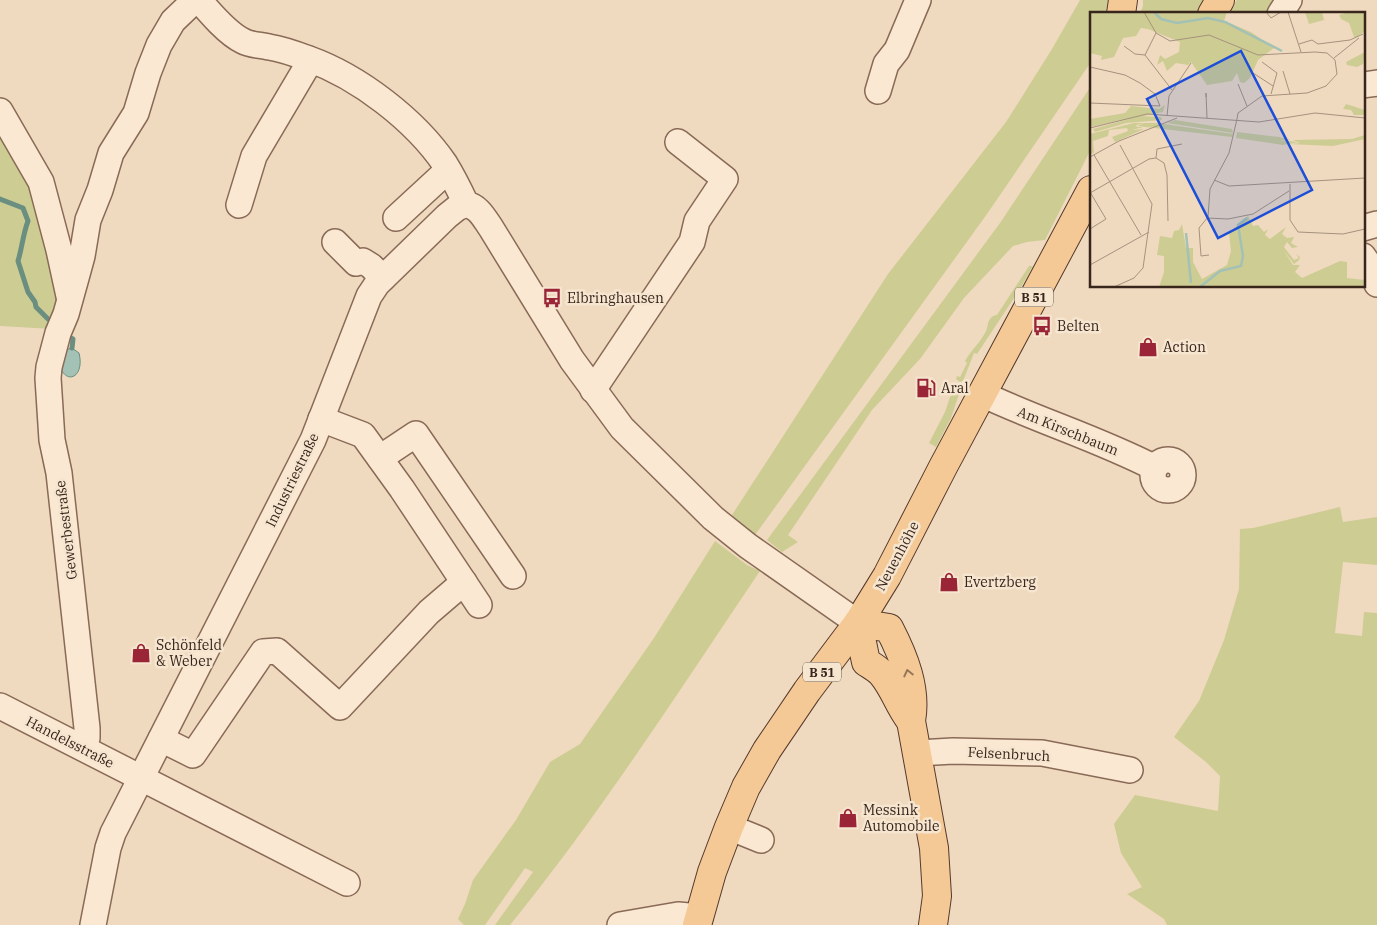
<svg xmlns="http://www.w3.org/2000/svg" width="1377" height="925" viewBox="0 0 1377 925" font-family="'IBM Plex Serif',serif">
	<rect width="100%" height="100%" fill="#efdabf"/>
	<g fill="#cdcc93">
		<path d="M1080,0H1108L1106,14H1091V62L987,214L755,535L732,515L888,274L1006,122L1052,49Z"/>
		<path d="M1143,0H1205L1196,14H1140L1143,6Z"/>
		<path d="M1237,0H1281L1272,14H1228Z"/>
		<path d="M1091,86V149L1045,240L1027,242L1013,246L964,298L920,359L872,410L788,535L798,542L782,552L767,540L1000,223Z"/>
		<path d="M0,117L40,190L63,290L53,329L0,326Z"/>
		<path d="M1029,266H1033L1020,289L977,354L974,353L963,381L960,382L956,379L957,376L960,377L967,363L965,361C971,350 981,342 986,331C988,327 987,323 990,319C993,316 992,316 997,315Z"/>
		<path d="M954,385L961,388L951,418L936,447L929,443L945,412Z"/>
		<path d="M1340,507L1343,522L1377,517V565L1343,562L1335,633L1362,636L1364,612L1377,613V925H1167L1164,919L1127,894L1142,887L1121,853L1114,824L1135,795L1218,811L1220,776L1206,762L1174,737L1199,701L1224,640L1239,589L1240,529L1253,528Z"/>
		<path d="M715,541L747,565L760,571C679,691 601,813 510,925H495L533,872L525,868L485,925H464L458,919L465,904L473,880L516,820L550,762L580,744L654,638Z"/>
	</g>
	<path fill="#a3c1b4" stroke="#6a8f80" d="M72,348L79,353C85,376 67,387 59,365L65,350Z"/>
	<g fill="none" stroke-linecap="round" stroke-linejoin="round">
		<g stroke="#6a8f80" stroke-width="5">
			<path d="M0,199L23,208L28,221C23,234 22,248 18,261L28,292L35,302L36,307L48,319"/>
			<path d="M65,335L73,339L72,348"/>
		</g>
		<defs>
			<g id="minor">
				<path d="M199,0C210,13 228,34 243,41C250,45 260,45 269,47C282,49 296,54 309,59C359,77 415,120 445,164C453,177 460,191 466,204C479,207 484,218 491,228L572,360L622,428L713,518L748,546L858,623"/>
				<path d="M1280,14L1289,0"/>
				<path d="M1363,85L1377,83"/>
				<path d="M878,91L886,64L897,50L918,0"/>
				<path d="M0,111L41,182L59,250L69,296"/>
				<path d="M239,205L254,156L306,68L308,59"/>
				<path d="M396,218L448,170"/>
				<path d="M1363,228L1377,224"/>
				<path d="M335,242L356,263L363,261L371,266L383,278"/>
				<path d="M1363,256L1372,269L1377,284"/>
				<path d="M593,390L692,242L697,221L725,179L678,142"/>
				<path d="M982,394C1039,421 1099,439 1155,468"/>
				<path d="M321,419L363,435L402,489L479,605"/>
				<path d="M380,458L416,434L513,576"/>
				<circle cx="1168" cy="475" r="15"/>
				<path d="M0,706L347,883"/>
				<path d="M161,739L193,755L263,652L277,651L340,707L429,612L464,582"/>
				<path d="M84,748L87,738V728L59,473L52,440L48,378L49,367L58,333L66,314L76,278L82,256L88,220L100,190L111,153L136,113L148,73L159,45L173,21L195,0"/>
				<path d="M918,753L953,751L1042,753L1130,770"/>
				<path d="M729,827L761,840"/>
				<path d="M93,925L108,848L113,833L313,440L369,296L377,284L447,216L457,208L466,204"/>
				<path d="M620,925L678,915L700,917"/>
			</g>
			<g id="major">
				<path d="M1121,14L1123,0"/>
				<path d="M1212,14L1220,0"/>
				<path d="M858,623L889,628C904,657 917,689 911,721L934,848L937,896L933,925"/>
				<path d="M858,623L866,662C872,666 878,669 882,674C894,688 899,706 910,720"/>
				<path d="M697,925L712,872L729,827L746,787L767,750L807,691L858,623L887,576L943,467L1091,190"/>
			</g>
		</defs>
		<use href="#minor" stroke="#896a57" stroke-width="28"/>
		<use href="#major" stroke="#56392c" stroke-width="30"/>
		<use href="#minor" stroke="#fae8d3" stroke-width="25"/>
		<use href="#major" stroke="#f4c995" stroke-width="28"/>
	</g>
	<defs><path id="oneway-chevron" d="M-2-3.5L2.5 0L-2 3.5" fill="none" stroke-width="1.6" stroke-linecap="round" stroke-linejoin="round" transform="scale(1.25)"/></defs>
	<use stroke="#967758" href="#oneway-chevron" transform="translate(908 673) rotate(-103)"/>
	<defs>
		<symbol id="bus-bare" viewBox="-9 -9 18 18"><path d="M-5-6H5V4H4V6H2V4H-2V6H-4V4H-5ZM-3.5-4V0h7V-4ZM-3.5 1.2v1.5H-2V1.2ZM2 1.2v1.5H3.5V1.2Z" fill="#9a2537" stroke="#f6e5cf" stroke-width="2.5" paint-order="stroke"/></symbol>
		<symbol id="shop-bare" viewBox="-9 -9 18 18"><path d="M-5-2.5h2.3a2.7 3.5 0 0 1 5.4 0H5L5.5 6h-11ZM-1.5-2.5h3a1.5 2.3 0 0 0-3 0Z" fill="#9a2537" stroke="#f6e5cf" stroke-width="2.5" paint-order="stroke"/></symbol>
		<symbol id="fuel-bare" viewBox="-9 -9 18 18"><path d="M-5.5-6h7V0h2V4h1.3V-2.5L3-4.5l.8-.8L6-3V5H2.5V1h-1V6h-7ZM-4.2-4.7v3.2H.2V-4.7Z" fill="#9a2537" stroke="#f6e5cf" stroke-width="2.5" paint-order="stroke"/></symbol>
	</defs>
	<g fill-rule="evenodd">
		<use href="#bus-bare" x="538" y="284" width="28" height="28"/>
		<use href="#bus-bare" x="1028" y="312" width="28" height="28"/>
		<use href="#shop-bare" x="1134" y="333" width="28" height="28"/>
		<use href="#fuel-bare" x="912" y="374" width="28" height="28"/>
		<use href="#shop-bare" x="935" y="568" width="28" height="28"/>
		<use href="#shop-bare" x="127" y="639" width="28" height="28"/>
		<use href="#shop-bare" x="834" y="804" width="28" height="28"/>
	</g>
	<g text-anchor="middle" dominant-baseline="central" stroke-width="5" stroke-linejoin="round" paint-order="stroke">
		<g fill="#f6e5cf" stroke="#715f52" stroke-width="1">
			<rect x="1015" y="287.5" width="38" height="19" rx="4"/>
			<rect x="803" y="662.5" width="38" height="19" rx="4"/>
		</g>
		<g font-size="12" font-weight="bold" fill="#38251c">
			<text x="1034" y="297">B 51</text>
			<text x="822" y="672">B 51</text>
		</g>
		<g font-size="14" fill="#38251c" stroke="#f6e5cf" text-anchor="start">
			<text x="567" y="298">Elbringhausen</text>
			<text x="1057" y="326">Belten</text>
			<text x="1163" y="347">Action</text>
			<text x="941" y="388">Aral</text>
			<text x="964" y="582">Evertzberg</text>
			<text x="156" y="645">Schönfeld<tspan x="156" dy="16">&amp; Weber</tspan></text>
			<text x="863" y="810">Messink<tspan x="863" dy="16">Automobile</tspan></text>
		</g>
		<g font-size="14" fill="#38251c" stroke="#f6e5cf">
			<text transform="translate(1068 431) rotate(22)">Am Kirschbaum</text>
			<text transform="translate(292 480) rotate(-64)">Industriestraße</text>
			<text transform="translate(66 530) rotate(-97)">Gewerbestraße</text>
			<text transform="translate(897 556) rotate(-62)">Neuenhöhe</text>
			<text transform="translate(70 742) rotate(27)">Handelsstraße</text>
			<text transform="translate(1009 754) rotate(3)">Felsenbruch</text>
		</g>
	</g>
	<g transform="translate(1090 12)">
		<rect width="275" height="275" fill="#efdabf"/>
		<path d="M1,0H137L134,9L161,20L184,36L168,48L160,66L154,71L150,70L147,61L142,69L117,73L101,50L98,53L86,51L77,59L73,49L67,53L70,43L75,47L89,40L90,30L58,17L51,16L46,24L33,26L24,45L11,48L12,44L0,41ZM215,0H232L234,8L219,12ZM259,0H275V19L267,25H264L259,11L251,7L249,3ZM275,40L273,52L267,55L257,53L256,50ZM256,92L275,98V103H264L261,98L253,97ZM75,93L73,100L0,115V107L35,101L41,94L69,97ZM50,104L71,105L72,108L36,111L5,120L3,117ZM85,108L142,117L143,121L77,111ZM44,111H67L143,122L142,125L47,114L54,111L46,113L47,115H53L42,118L54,117L25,130L22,125L38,119L37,116L19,118L18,124L3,129L4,141L0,142V122ZM147,120L189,125L201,128H189L208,130L193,133L146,126ZM275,123V127L243,134L199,132L210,131L203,128L262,127ZM158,204L163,214L168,213L174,220L178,217L175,223L180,227L196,215L192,222L197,226L204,225L201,231L208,235L202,236L197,230L194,235L204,248L209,246L206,242L210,245L209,248L204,252L194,239L203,253H210L205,260L212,266L250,249L257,250V266L275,268V275H69L74,260V244L67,243L70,224L82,226L84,219L89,218L92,212L96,236H103V250L112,267L137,253L141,239L139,221Z" fill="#cdcc93"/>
		<path fill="none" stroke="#a3c1b4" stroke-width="2.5" d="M64,0L71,7L87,11L118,6L135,10L192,39M96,221L101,271M110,275L130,259L151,254L153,244L148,213L157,206"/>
		<path fill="none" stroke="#a6927e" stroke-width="1" d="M54,0L66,21L80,29L119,23L168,43L225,40L237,41L245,48L247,62L236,74L217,81L172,84L148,101L147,107M176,0L181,6L191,0M198,0L211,40M66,21L55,43L82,78M209,32L222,28L228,32L260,28L273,22M34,34L45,42L55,43M244,46L269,26M172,50L187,61L181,82M0,55L35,63L50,71L65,82L70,94L0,91M193,59L200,82M163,61L183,74M148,72L157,94M116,85V81L117,106M77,104L79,84L101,51M0,116L57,102L169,110L225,101L275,106M4,143L51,223M0,145L29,129L87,106M66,146L67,137L92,132M124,168L139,174L275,166M200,172V208L208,220L253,222L275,217M0,180L16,207L0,217M0,181L59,147L66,146L74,151L77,163L78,209M117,206L138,207L163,202L199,179M119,243L111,244L109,216L118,205L120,177L139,141L147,107M0,253L59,220M24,275L44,266L53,256L62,192L30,133"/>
		<path fill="#1d4ed8" fill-opacity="0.15" stroke="#1d4ed8" stroke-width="2.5" d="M151,39L222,178L128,226L57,87Z"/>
		<rect width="275" height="275" fill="none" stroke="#38251c" stroke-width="2.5"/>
	</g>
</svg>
